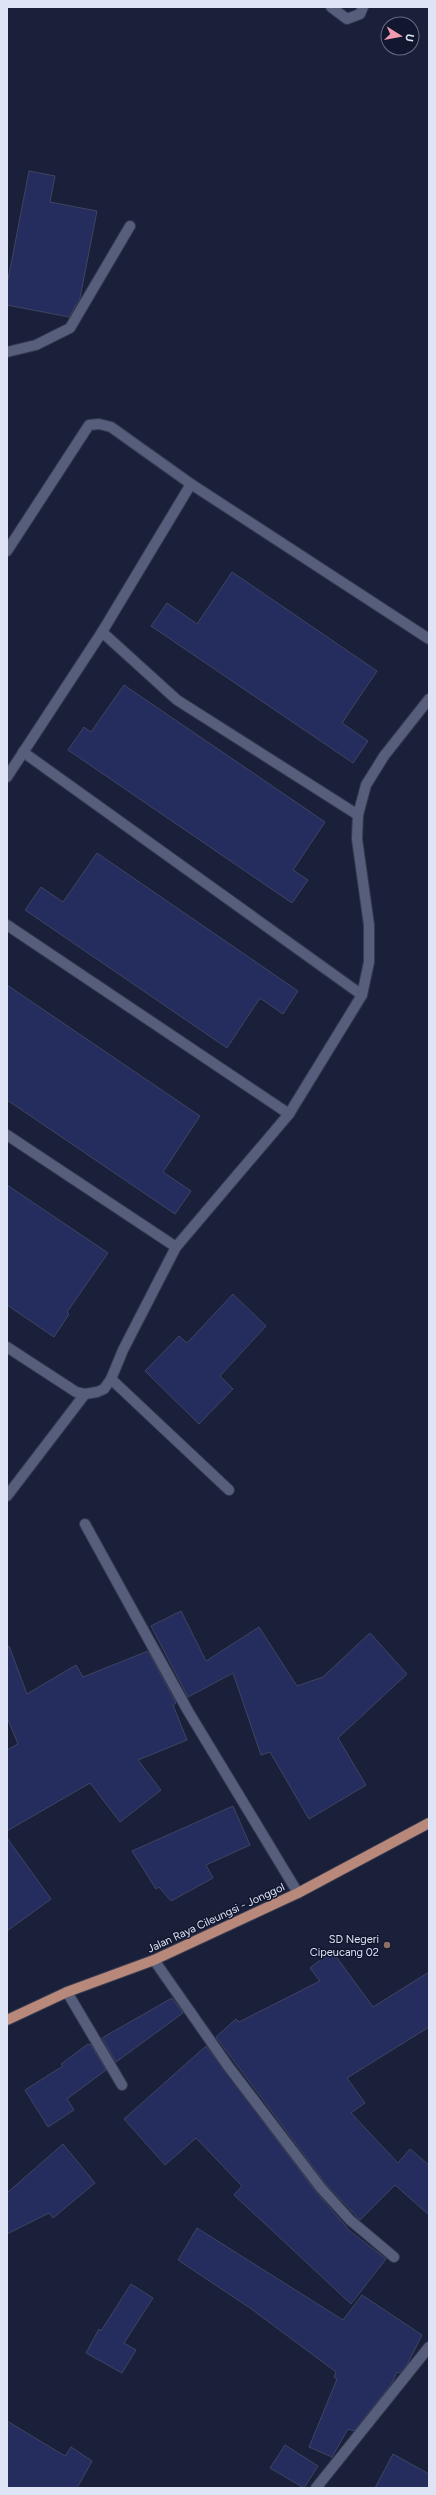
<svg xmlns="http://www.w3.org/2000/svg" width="436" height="2495" viewBox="0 0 436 2495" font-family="Figtree,sans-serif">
	<rect width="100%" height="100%" fill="#1b203a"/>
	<g fill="#252d5e" stroke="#3e4461">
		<path d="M29,171L55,176L50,202L97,211L80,298L69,317L7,305V285Z"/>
		<path d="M232,572L377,671L342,723L368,741L353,763L151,626L167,603L197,624Z"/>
		<path d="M124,685L325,822L293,870L308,880L292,903L68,750L84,727L91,732Z"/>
		<path d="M97,853L298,991L283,1014L260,998L227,1048L25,910L41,887L63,902Z"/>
		<path d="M7,985L200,1116L163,1172L191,1191L175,1214L7,1100Z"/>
		<path d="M7,1185L108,1253L67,1312L69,1314L54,1337L7,1305Z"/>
		<path d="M233,1294L266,1326L220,1376L233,1389L199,1424L145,1371L179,1336L187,1343Z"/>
		<path d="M181,1611L206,1661L259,1627L297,1686L323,1677L370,1633L407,1674L338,1738L366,1785L309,1819L270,1752L261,1755L233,1673L188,1697L151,1626Z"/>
		<path d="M9,1646L27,1694L76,1665L83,1677L148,1651L176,1703L173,1705L187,1740L138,1760L161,1790L120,1822L90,1783L7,1831V1750L18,1744L7,1717V1647Z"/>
		<path d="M233,1806L250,1845L206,1865L213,1878L171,1901L159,1887L156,1889L132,1851Z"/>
		<path d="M7,1838L51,1899L7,1931Z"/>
		<path d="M332,1951L373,2007L429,1972V2027L347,2078L365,2103L351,2113L398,2163L410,2149L429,2165V2215L395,2185L360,2220L326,2184L216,2037L236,2019L239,2022L320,1981L310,1968Z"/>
		<path d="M172,1998L183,2013L116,2062L102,2038Z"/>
		<path d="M88,2044L91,2045L106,2070L67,2099L74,2110L48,2127L25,2090L63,2066L61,2064Z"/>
		<path d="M206,2046L316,2192L350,2231L386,2259L351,2304L234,2195L242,2186L196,2138L165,2165L124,2119Z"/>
		<path d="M63,2144L95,2183L53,2218L49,2213L7,2234V2193Z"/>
		<path d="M197,2228L343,2320L362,2295L422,2335L407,2365L400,2373L397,2372L392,2383L354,2431L348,2429L332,2457L309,2447L337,2379L334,2377L336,2372L250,2308L178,2260Z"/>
		<path d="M131,2284L153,2298L124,2343L136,2350L122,2373L86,2353L99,2329L101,2331Z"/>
		<path d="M7,2421L65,2456L71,2447L92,2461L77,2488H7Z"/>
		<path d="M285,2445L318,2466L304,2488L270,2468Z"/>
		<path d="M393,2454L429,2474V2488H375Z"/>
	</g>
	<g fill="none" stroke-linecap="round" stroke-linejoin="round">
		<defs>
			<g id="street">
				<path d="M331,7L347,19L360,14L363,7"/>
				<path d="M7,352L36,345L70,328L130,226"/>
				<path d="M7,551L89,425L99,424L111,427L191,484L429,639"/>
				<path d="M102,632L177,700L358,815"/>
				<path d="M23,752L362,995"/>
				<path d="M7,777L102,632L191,484"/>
				<path d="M7,925L289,1114"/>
				<path d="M7,1135L176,1247"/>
				<path d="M7,1347L76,1392L85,1394L97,1392L104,1389L111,1379L123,1350L176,1247L289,1114L362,995L369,962V925L357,839L358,815L366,785L384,756L429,699"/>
				<path d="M111,1379L229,1490"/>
				<path d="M7,1496L85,1394"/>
				<path d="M85,1524L188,1711L298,1893"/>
				<path d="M154,1960L228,2066L321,2188L350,2220L394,2257"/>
				<path d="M67,1992L122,2085"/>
				<path d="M316,2488L429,2347"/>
			</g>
			<path id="primary" d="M7,2020L67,1992L154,1960L298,1893L429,1823"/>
		</defs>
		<use href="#street" stroke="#363950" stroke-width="12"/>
		<use href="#primary" stroke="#363950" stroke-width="12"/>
		<use href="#street" stroke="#575e7c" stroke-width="10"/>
		<use href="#primary" stroke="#b8897a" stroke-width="10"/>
	</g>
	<circle fill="#8d6e63" stroke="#121730" stroke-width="1.5" cx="387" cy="1945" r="4"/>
	<g text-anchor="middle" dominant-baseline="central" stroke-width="3" stroke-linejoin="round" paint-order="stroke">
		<g font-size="11" fill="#dee3f5" stroke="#121730">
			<text transform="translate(216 1918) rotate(-25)">Jalan Raya Cileungsi - Jonggol</text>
		</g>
		<g font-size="11" fill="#dee3f5" stroke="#121730" text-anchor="end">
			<text x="379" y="1939">SD Negeri<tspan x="379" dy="13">Cipeucang 02</tspan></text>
		</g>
	</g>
	<rect width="436" height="2495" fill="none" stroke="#dee3f5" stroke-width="16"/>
	<g transform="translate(400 36) rotate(101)"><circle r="19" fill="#121730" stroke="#64697f"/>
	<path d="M0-3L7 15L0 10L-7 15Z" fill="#f29aaf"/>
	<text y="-6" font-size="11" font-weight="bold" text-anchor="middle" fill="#dee3f5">U</text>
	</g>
</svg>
